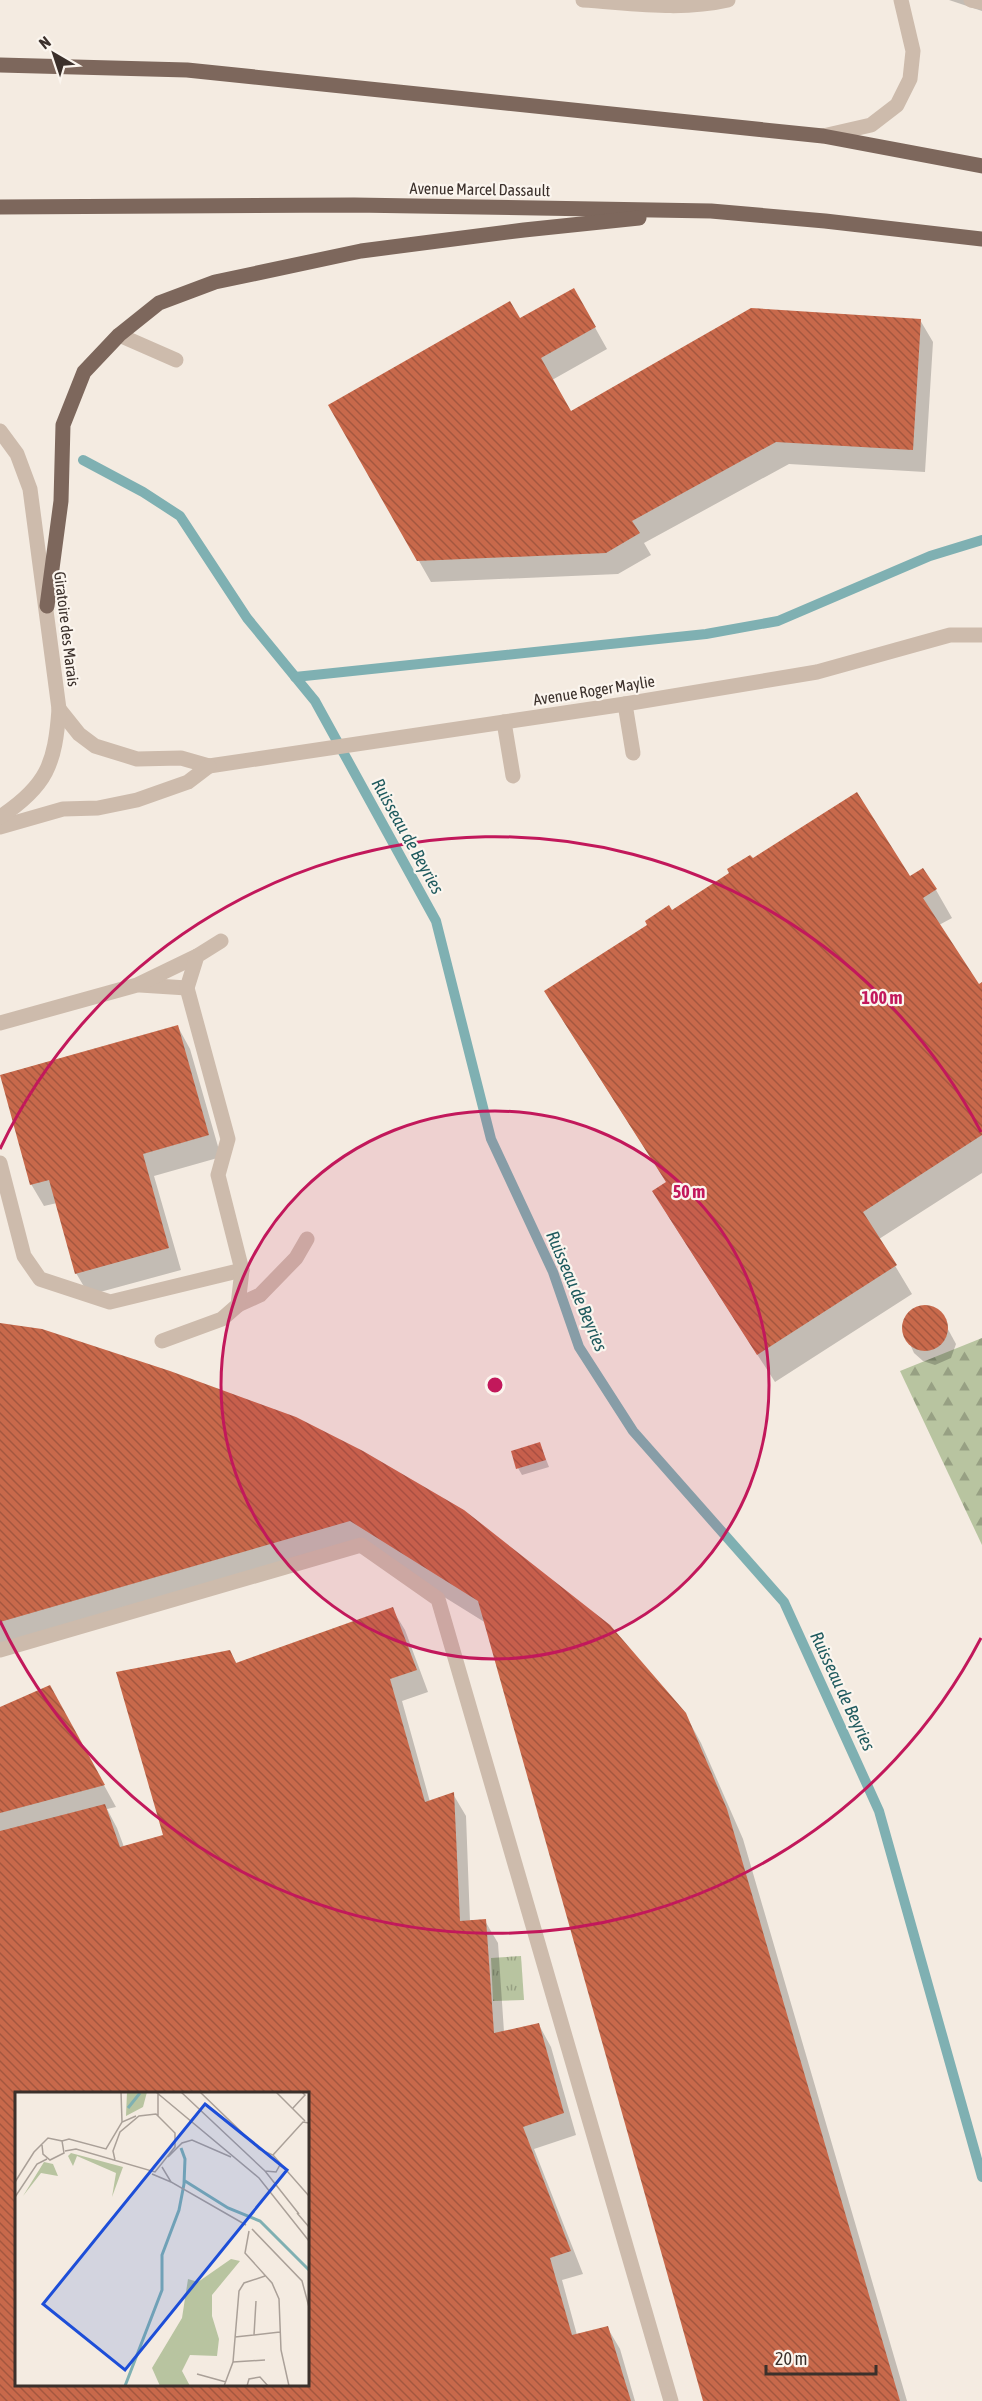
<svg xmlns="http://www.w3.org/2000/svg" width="982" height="2401" viewBox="0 0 982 2401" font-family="'Asap Condensed',sans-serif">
	<defs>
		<pattern id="grass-tufts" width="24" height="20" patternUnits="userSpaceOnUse" patternTransform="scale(1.5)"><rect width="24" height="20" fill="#b8c4a0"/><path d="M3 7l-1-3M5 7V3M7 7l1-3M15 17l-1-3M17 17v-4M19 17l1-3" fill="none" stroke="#97a083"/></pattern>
		<pattern id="forest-firs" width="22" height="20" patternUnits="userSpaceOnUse" patternTransform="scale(1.5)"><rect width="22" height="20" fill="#b8c4a0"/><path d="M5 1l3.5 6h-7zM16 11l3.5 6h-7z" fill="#97a083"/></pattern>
		<pattern id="building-back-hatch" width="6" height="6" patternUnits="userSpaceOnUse" patternTransform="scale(1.5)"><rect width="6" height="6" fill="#c8694b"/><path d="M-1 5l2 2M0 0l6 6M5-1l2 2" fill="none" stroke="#a4573f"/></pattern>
	</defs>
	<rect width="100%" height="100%" fill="#f4ebe1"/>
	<path fill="url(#grass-tufts)" d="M521,1956L524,2000L493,2001L491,1958Z"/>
	<path fill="url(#forest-firs)" d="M982,1338V1545L900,1371Z"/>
	<g fill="#0003" fill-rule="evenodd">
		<path d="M949,0H982V11Z"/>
		<path d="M574,290L607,349L552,380L570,413L920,320L933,342L925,472L789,464L644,543L651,555L618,574L431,582L330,405L519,320Z"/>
		<path d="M752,860L909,878L936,890L952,918L939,925L978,986L982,983V1173L879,1239L912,1294L775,1382L670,1219L654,1192L667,1183L562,1019L672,912Z"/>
		<path d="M178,1027L190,1049L221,1157L154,1176L181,1270L89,1295L76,1273L57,1203L44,1206L31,1184Z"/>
		<path d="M921,1307L933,1308L938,1311L956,1344L951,1358L935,1365L923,1361L914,1353L904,1331L906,1317L915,1309Z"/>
		<path d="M0,1324L42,1331L685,1714L701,1743L743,1839L907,2401H705L486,1623L367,1549L0,1654Z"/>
		<path d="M540,1444L549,1467L522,1475L518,1468Z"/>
		<path d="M392,1609L405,1630L428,1692L402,1701L430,1802L453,1794L466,1816L470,1922L485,1921L498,1943L504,2032L539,2025L551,2047L576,2135L534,2149L583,2274L562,2280L577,2335L607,2327L620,2349L635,2401H0V1709H62L116,1807L107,1809L117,1828L124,1847L165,1836L230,1652L237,1664ZM16,2094H308V2384H16Z"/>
	</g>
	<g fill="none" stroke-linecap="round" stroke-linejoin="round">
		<g stroke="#7fb0b2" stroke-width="10">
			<path d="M83,460L143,492L180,516L247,618L315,701L436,921L491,1139L553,1272L579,1347L633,1431L784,1602L879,1811L982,2177"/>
			<path d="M295,677L706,634L778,621L930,556L982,540"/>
		</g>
	</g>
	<g fill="url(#building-back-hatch)" fill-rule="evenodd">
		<path d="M574,288L596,327L541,358L571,411L751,308L921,319L913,450L776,442L632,521L640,533L606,553L417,561L328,405L510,301L520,318Z"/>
		<path d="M857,792L910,876L923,868L937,889L923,898L979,984L982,982V1135L863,1212L897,1265L757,1355L652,1191L666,1182L544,991L647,925L645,921L669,905L672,910L729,873L727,869L750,855L753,858Z"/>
		<path d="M178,1025L209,1135L143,1154L169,1248L75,1274L49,1180L30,1185L0,1075Z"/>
		<circle cx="925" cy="1328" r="23"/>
		<path d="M0,1323L42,1329L170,1371L296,1417L363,1451L464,1510L610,1625L686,1713L727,1809L900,2401H703L478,1601L350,1521L0,1622Z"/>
		<path d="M540,1442L546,1460L516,1469L511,1451Z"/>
		<path d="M393,1607L417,1670L390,1679L425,1802L454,1792L460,1921L486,1919L494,2033L539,2023L564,2113L523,2127L571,2251L550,2258L572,2335L608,2326L631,2401H0V1831L105,1804L120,1847L163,1835L116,1672L230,1650L236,1663ZM16,2094H308V2384H16Z"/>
		<path d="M50,1685L105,1785L0,1813V1707Z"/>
	</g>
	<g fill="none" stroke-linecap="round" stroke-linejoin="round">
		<g stroke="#cdbbac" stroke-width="15">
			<path d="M119,335L176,360"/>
			<path d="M625,704L633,753"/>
			<path d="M504,722L513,776"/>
			<path d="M140,985L187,988"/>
			<path d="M0,1023L137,985L197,956"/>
			<path d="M0,1163L24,1256L40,1279L110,1302L242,1270"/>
			<path d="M238,1305L260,1295L296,1258L307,1239"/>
			<path d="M162,1341L222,1319L238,1305L242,1270L218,1175L228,1139L187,988L197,956L221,941"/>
			<path d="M0,1650L361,1545L438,1599L671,2401"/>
		</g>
		<g stroke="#cdbbac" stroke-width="15">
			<path d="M583,0C631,3 681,11 728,0"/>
			<path d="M971,0L982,2"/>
			<path d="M823,136L871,125L897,105L910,79L913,51L901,0"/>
			<path d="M59,709L79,734L95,746L137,759L181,758L209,766L625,704L817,672L950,635H982"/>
			<path d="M0,827L63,809L98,808L137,800L188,782L209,766"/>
		</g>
		<path stroke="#cdbbac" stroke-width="15" d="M0,431L17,454L30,489L59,709C55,764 47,786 0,817"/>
		<g stroke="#7d675c" stroke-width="15">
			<path d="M0,65L187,70L823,136L982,166"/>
			<path d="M0,207L354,205L711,211L825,221L982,239"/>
			<path d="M47,606L61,501L63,425L84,372L119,335L159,303L215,282L361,251L524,230L639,218"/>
		</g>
	</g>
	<circle cx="495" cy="1385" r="274" fill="#c2185b" fill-opacity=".12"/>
	<g fill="none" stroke="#c2185b" stroke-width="3">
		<circle cx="495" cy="1385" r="274"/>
		<path d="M981 1638A548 548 0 0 1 0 1621M0 1149A548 548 0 0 1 981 1132"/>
	</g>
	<g text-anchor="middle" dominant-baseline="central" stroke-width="4.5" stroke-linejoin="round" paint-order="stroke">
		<g font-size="16" fill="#3b302b" stroke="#fbf5ee">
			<text transform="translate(480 189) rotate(1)">Avenue Marcel Dassault</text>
			<text transform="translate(67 629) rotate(83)">Giratoire des Marais</text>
			<text transform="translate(594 690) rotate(-9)">Avenue Roger Maylie</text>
		</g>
		<g font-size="18" font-style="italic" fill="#1f5a5e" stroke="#fbf5ee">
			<text transform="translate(408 836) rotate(61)">Ruisseau de Beyries</text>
			<text transform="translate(577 1291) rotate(67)">Ruisseau de Beyries</text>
			<text transform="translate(843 1691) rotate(65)">Ruisseau de Beyries</text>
		</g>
	</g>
	<g transform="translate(15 2092)">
		<rect width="294" height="294" fill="#f4ebe1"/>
		<path d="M112,0H132L128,15L111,24ZM56,61L108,75L97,105L101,81L62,64L58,74L53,64ZM29,70L38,72L43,84L26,81L8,104Z" fill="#b8c4a0"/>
		<path d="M216,167L225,169L197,203V224L204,247L202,264L175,263L167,279L175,294H145L137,276L167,226L173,187L183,190Z" fill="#b8c4a0"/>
		<path fill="none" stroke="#7fb0b2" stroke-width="3" d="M113,16L125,1M170,89L213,116L245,129L294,178M110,294L147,198V163L164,118L169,92L170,67L166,56"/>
		<path fill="none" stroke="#aaa098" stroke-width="1.5" d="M106,0L107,30M141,0L244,86L294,149M143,0V24M166,0L250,79L284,122M185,0L244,57L258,63L294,104M261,0L290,29M278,16L290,3L287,0M47,49L54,47L91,57L107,30L121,24M50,59L61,57L140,80L160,55V41L141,22L124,24L105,40L98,59L100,68M258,63L288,30L294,31M153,65L167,51L177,48L216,65M147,75L156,90L231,133M250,79L261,80L266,71M137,82L156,90M0,90L19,60L33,46L47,49L49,61L35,68L28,62L27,53M0,105L22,72L32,67M282,121L294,135M237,137L287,189L294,215M234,139L230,161L257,191L264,207L266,258L274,294M239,243L241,209M220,245L265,240M218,270L250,268M182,282L211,290M209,294L218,270L224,199L229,191L250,184M232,294L234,287L245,285L253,294"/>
		<path fill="#1d4ed8" fill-opacity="0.15" stroke="#1d4ed8" stroke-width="3" d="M190,12L272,78L110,278L28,212Z"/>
		<rect width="294" height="294" fill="none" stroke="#3b302b" stroke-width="3"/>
	</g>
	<circle cx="495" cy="1385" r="9" fill="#c2185b" stroke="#fbf5ee" stroke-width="3"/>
	<g font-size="18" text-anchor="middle" font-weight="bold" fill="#c2185b" stroke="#fbf5ee" stroke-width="4.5" stroke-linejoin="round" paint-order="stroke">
		<text x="882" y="1004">100 m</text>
		<text x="689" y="1198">50 m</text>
	</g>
	<g transform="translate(54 54) rotate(321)" stroke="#fbf5ee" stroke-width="4.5" paint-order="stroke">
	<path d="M0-4.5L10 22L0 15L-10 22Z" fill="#3b302b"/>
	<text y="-9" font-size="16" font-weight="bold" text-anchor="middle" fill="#3b302b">N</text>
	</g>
	<path d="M766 2365v9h110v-9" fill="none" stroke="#3b302b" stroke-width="3"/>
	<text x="775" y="2365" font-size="18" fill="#3b302b" stroke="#fbf5ee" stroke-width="4.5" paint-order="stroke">20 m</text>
</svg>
